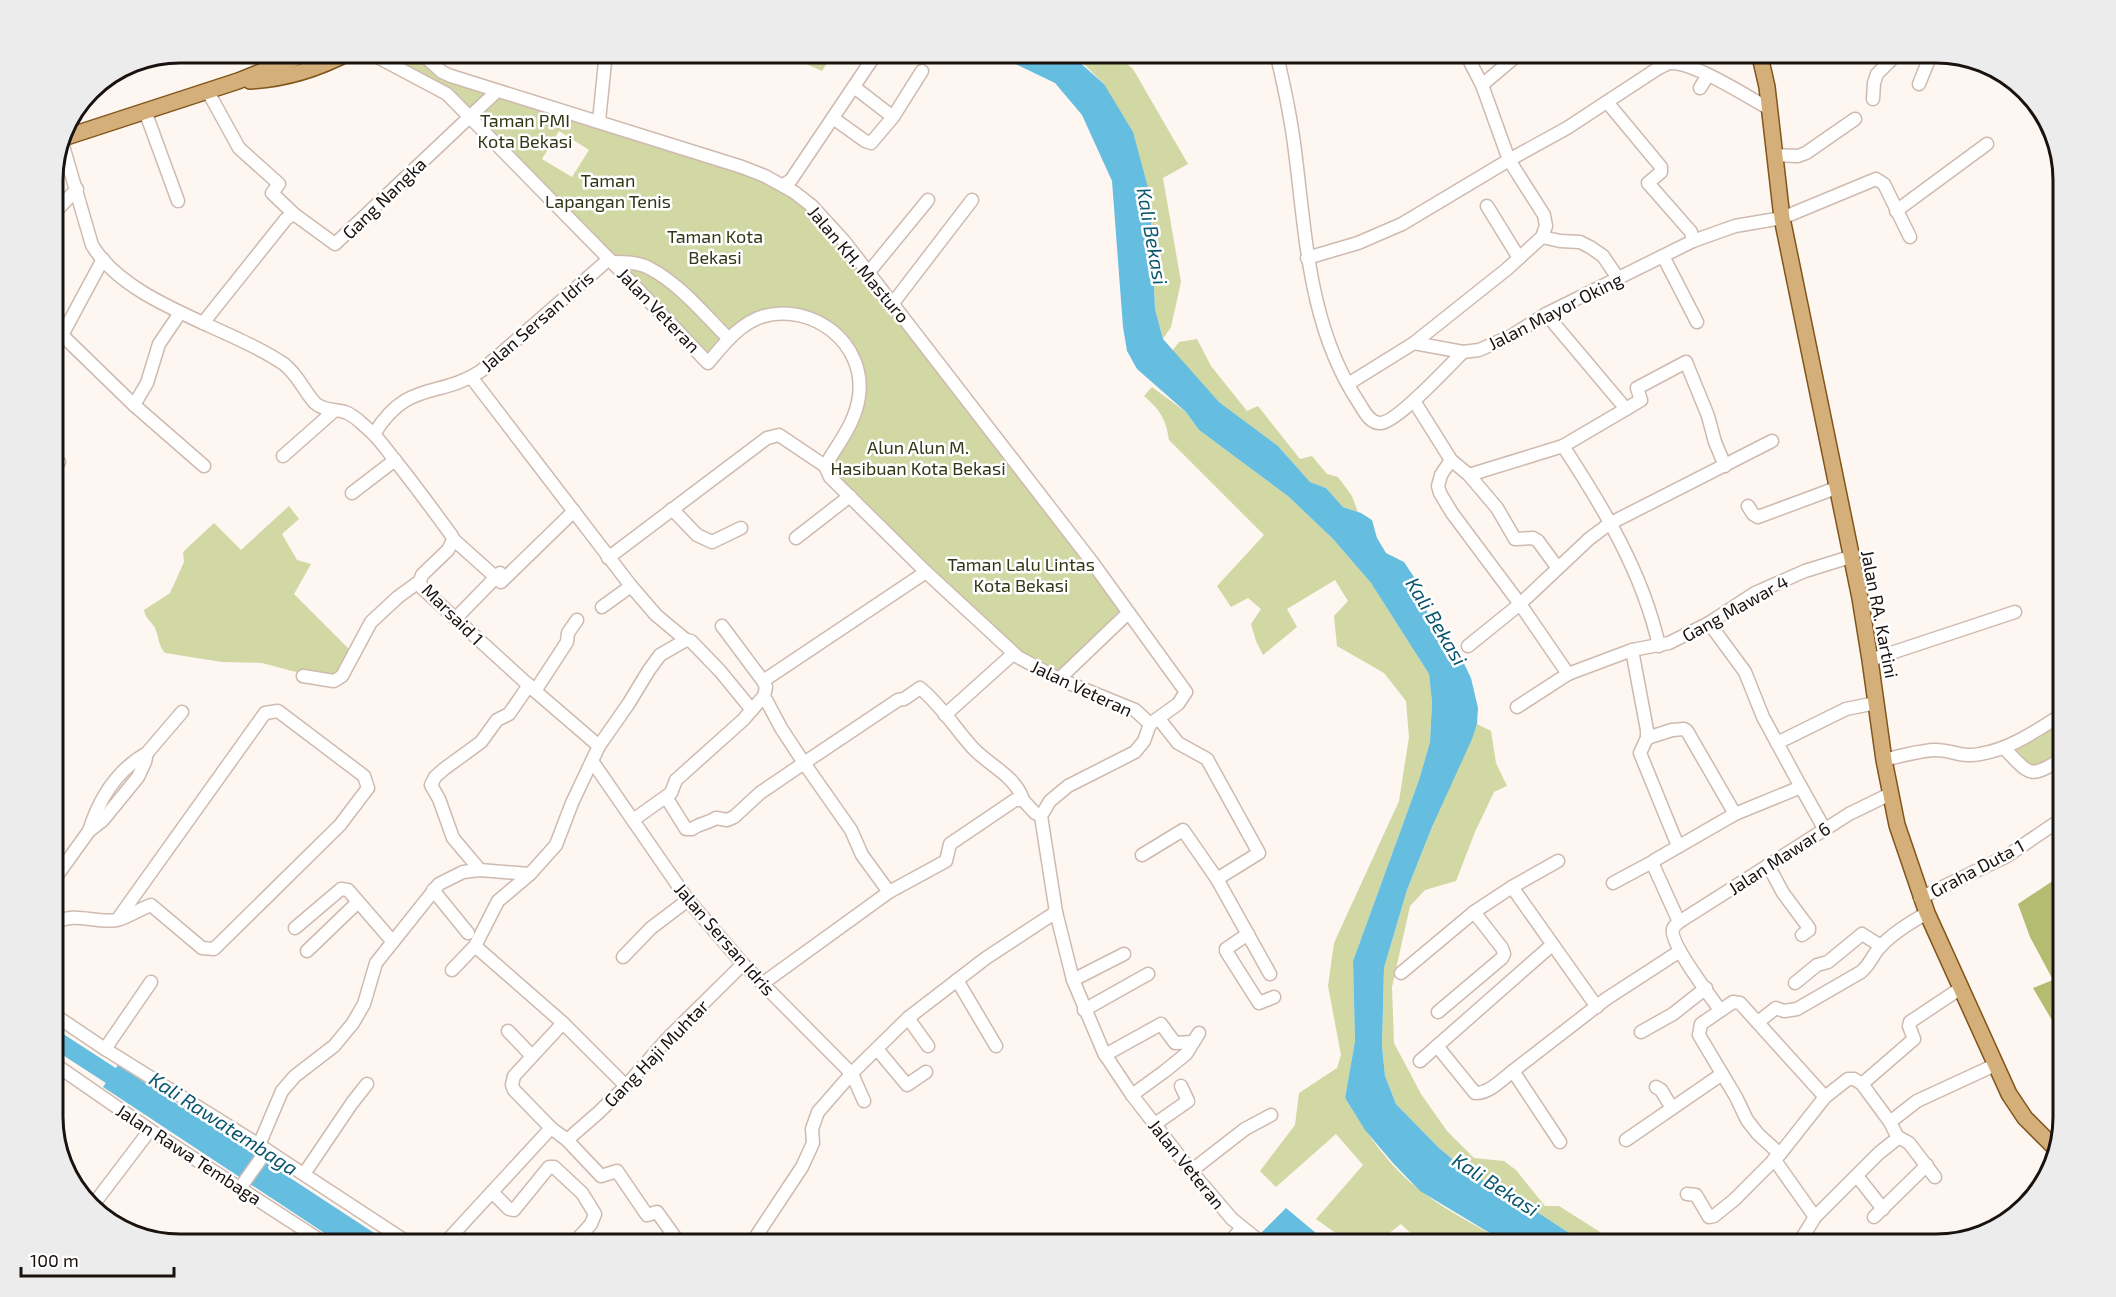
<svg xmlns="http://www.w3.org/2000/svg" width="2116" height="1297" viewBox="0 0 2116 1297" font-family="'Exo 2',sans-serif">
	<rect width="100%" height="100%" fill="#fef6f1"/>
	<g fill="#d1d8a4" fill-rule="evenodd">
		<path d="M368,53H420L442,72L721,160L814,208L1128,613L1059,679L1018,657L825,466L853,419L856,363L820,322L762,317L708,363L447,94ZM559,131L589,150L572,177L542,159Z"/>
		<path d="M782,53L833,52V53L822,71Z"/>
		<path d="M1068,53H1114L1133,69L1188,164L1163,178L1181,282L1171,327L1163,339L1155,309L1150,195L1143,172L1104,84L1085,65Z"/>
		<path d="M1197,339L1211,366L1247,411L1258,406L1300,459L1312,456L1327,474L1338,477L1352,496L1358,512L1343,507L1326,488L1310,482L1278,446L1219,402L1172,351L1179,342Z"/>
		<path d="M1152,387L1186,412L1199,430L1289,497L1333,539L1371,583L1429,674L1432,702L1430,742L1419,780L1353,961L1355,1041L1345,1098C1365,1131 1389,1167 1421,1191C1446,1211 1481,1228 1508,1244H1422L1401,1224L1375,1244H1351L1316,1219L1363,1165L1336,1134L1276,1187L1260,1171L1295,1125L1299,1093L1337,1068L1341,1055L1328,986L1334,943L1399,801L1409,737L1406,701L1384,673L1337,646L1334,616L1348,601L1335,580L1287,609L1297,627L1263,655L1256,641L1251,624L1261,609L1248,598L1231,607L1217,586L1264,535L1169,440C1166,419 1160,410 1144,396Z"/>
		<path d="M289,506L299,519L282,534L297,560L311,564L294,594L353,653L342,672L325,677L292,671L262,663L222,662L165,653C158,645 159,637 155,628C151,621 145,618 144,610L170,593L184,562L183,552L214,523L241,550Z"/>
		<path d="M2063,714V758L2032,773L2004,748Z"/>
		<path d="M1477,724L1491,731L1496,763L1507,786L1494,792L1475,832L1456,881L1425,890L1410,906L1392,987L1394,1043L1421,1094L1447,1131L1474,1158L1504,1161L1516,1170L1545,1206H1559L1619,1244H1586L1520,1201L1467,1171L1439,1148L1396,1104L1385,1076L1382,1046L1384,968L1407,890L1432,827Z"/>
	</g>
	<path fill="#b4bc71" d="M2063,874V1039L2033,988L2053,980L2030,937L2018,904Z"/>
	<g fill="#65bee0">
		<path d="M993,53H1069L1104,84L1133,132L1150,195L1155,309L1163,339L1219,402L1278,446L1310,482L1326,488L1343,507L1361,513L1372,520L1377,538L1386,553L1404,562L1414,577L1430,619L1458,651L1471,678L1478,708L1477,724L1472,739L1432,827L1407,890L1384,968L1382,1046L1385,1076L1396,1104L1439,1148L1467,1171L1520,1201L1586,1244H1508L1420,1191L1393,1163L1365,1130L1345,1098L1355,1041L1353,961L1419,780L1430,742L1432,702L1429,674L1371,583L1333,539L1289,497L1199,430L1186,412L1137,369L1127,351L1123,327L1112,181L1082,115L1055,83Z"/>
		<path d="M118,1065L391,1244H341L103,1087Z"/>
		<path d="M1286,1208L1329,1244H1250Z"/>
	</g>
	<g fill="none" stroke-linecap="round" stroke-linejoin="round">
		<path stroke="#65bee0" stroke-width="18" d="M53,1038L130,1088"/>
		<defs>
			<g id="minor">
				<path d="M368,52L447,94L612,262L708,363C724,344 740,323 764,316C813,303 866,343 859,396C856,422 838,444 825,466L830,477L926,572L1018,657L1059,679L1135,710L1150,724"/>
				<path d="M420,52L442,72L451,76L742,167L765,176L794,192L812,206L844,241L1092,562L1186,692L1178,704L1150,724"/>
				<path d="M1276,52C1284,85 1291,118 1295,151C1306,237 1309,328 1359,403C1364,411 1370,424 1381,423C1397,422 1450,365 1463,352"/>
				<path d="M1919,84L1932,52"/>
				<path d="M1482,85L1521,52"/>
				<path d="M854,87L893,117"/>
				<path d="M1700,88L1708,75"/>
				<path d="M207,90L239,148L279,184L272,193L294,214L335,244L496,92"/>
				<path d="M1873,99L1874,83L1877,74L1899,52"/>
				<path d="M1607,102L1661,167V172L1648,183L1691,232L1693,241"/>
				<path d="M145,111L178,201"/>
				<path d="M833,118L865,141L871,143L893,117L922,71"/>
				<path d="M599,121L606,52"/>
				<path d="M61,139L92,245C127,304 228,326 284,364C298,375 304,391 315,403C324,411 335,409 345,412C354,415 361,423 367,428C378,437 386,449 394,459C414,484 433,510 452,536L453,540L448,550L422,575L420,581L398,597L371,622L342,676L334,681L303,676"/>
				<path d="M1774,155L1798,156L1806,153L1855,119"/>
				<path d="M783,185L791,180L877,52"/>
				<path d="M1487,206L1519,258"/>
				<path d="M1896,211L1987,144"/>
				<path d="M53,214L77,189"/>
				<path d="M1542,237L1560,241L1580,242L1590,247L1603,256L1618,278"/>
				<path d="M1663,256L1697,322"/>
				<path d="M1307,258L1358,243L1402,224L1509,160L1567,128L1657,69C1661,67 1666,64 1670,63C1693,61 1749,98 1770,109"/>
				<path d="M612,262C624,262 638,262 649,268C680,284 704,314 729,339"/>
				<path d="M869,272L928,200"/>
				<path d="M893,303L972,200"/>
				<path d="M203,323L286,219L294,214"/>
				<path d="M62,335L134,405L204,466"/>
				<path d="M1414,343L1507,269L1542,237L1546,226L1544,215L1509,160L1482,85L1465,52"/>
				<path d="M53,352L103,259"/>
				<path d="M471,377L631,586L656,615L686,640L691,641L720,671L752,710"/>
				<path d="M1348,384L1414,343L1463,352L1479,350L1511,336L1546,314L1693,241L1735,226L1782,218L1876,179L1884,184L1910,237"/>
				<path d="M1414,401L1451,460L1469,475L1563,446L1626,409L1546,314"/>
				<path d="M134,405L147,383L159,344L180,313"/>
				<path d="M1626,409L1641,400L1637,388L1686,362L1708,416L1715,442L1725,466"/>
				<path d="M374,434C408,379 438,399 481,371L609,259"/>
				<path d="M1563,446C1603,507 1643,573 1659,646"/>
				<path d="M53,456L59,462"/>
				<path d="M283,456L334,411"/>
				<path d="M1451,460L1441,475L1438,486L1440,493L1452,513L1520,604L1568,674"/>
				<path d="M1469,475L1497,508L1515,539L1533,538L1538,541L1557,567"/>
				<path d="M352,493L395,460"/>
				<path d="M1748,506L1753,514L1758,517L1836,488"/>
				<path d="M672,509L697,535L712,542L741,528"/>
				<path d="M796,538L850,496"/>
				<path d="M453,539L501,582L574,511"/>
				<path d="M608,558L767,438L779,435L825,466"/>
				<path d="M420,581L422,588L535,691L599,746"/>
				<path d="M602,607L631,586"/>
				<path d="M455,619L500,573"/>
				<path d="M1709,623L1745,672L1763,717L1801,787"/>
				<path d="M722,626L763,681"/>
				<path d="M1468,646L1520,604L1589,539L1609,524L1772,441"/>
				<path d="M1632,650L1647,730V738L1640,753L1678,846"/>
				<path d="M1870,660L2015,612"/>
				<path d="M1059,679L1128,613"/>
				<path d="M535,691L567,642L568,633L577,620"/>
				<path d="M764,696L781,728L804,763L898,700L904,699L920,688C940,704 955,728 972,747C988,765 1016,776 1023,800"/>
				<path d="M1517,707L1568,674L1632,650L1669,643L1709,623L1755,593L1805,571L1850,557"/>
				<path d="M945,715L1013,654"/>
				<path d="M1159,719L1178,743L1207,759L1259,853L1217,879"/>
				<path d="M1150,724L1144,741L1135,752L1068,786L1050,801L1041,816L1056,912L1073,980L1104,1053L1132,1095L1191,1171L1232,1219L1263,1244"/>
				<path d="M1647,738L1672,730L1684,729L1687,731L1735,814"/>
				<path d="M1777,743L1846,709L1876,703"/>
				<path d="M2004,748C2031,776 2029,779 2063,758"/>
				<path d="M1884,760C1900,756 1918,751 1934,750C1950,749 1960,758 1980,754C2011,749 2037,730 2063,714"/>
				<path d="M592,761L688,900L743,964L852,1074L864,1101"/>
				<path d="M666,797L686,829H692C700,823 707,824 716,818L727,820L734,817L760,793L804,763L851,830L862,855L889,892"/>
				<path d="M633,820L671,793L676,780L743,720L764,696L766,687L763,681L926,572"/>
				<path d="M89,831C99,799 117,770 147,753"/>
				<path d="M1142,855L1183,830L1217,879L1270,974"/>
				<path d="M1768,865L1783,893L1809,928V930L1802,935"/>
				<path d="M480,870L453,838L439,799L431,785L435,777L444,769L481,742L497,720L509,714L529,685"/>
				<path d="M530,874L498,901L475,946L563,1023"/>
				<path d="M53,881L89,831L103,820L138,777L145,762L147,753L182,712"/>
				<path d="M1613,883L1654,861"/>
				<path d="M1512,887L1597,1007"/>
				<path d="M433,890L468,933"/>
				<path d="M1920,898L2007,856L2063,818"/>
				<path d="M1679,922L1655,869L1653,864L1655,860L1735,814L1801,787L1825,830"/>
				<path d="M53,924C76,910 93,924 117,920C128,917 140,909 151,905L202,948L214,949L340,825L368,788L364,776L278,711L265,713L117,920"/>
				<path d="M295,928L341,889L348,890L393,942"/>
				<path d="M1248,934L1226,949V951L1259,1003L1274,997"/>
				<path d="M307,951L358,902"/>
				<path d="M623,957L651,928L688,900"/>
				<path d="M452,970L475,946"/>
				<path d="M1401,973L1474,912L1512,887L1558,861"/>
				<path d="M957,980L996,1046"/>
				<path d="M1073,980L1124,954"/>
				<path d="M1795,983L1817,965L1828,962L1862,934L1881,946"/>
				<path d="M762,984L889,892L946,861L950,844L1015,800H1023L1035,813L1041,816"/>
				<path d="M1084,1010L1148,974"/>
				<path d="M1720,1010C1711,997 1669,943 1673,929C1674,926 1677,924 1679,922L1849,814L1890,794"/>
				<path d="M1438,1012L1502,958L1504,954L1502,948L1474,912"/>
				<path d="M53,1014L105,1049L259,1145L410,1244"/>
				<path d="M908,1018L928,1046"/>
				<path d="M1758,1022L1776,1008L1784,1011L1797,1009L1861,972C1871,964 1873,953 1882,945C1894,932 1911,922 1927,913"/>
				<path d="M508,1031L532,1056"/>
				<path d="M1641,1032L1673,1014L1706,988"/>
				<path d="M1437,1046L1475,1093C1489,1094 1502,1079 1513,1071"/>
				<path d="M105,1049L151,982"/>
				<path d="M877,1049L907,1085L926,1072"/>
				<path d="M1105,1055L1161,1024L1175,1043L1193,1042"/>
				<path d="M1420,1061L1552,945"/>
				<path d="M53,1063L150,1130L326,1244"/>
				<path d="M1656,1087L1661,1090L1672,1108"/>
				<path d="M1132,1095L1165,1071L1186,1054L1199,1033"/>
				<path d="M1890,1122L1917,1101L1995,1065"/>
				<path d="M1155,1124L1188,1101L1181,1086"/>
				<path d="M551,1128L567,1140L601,1176L617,1171L647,1215L657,1212L680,1244"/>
				<path d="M1898,1137L1909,1143L1935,1177"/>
				<path d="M567,1140L598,1113L626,1086L667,1039L743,964"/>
				<path d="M1626,1140L1722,1074"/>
				<path d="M1560,1142L1513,1071L1606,999L1680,951"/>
				<path d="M259,1145L282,1091L295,1076L334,1046L353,1023L364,1004L376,963L439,884L463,872L480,870L530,874L556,845L572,803L599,746L629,703L649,670L660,655L686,640"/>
				<path d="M1780,1154L1758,1134L1747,1120L1736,1097L1699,1035L1701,1024L1733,1002L1740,1003L1825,1097"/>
				<path d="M1774,1159L1815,1217"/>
				<path d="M1191,1171L1245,1129L1271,1115"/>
				<path d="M304,1174L352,1103L367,1084"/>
				<path d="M1857,1176L1883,1209"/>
				<path d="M240,1188L267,1150"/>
				<path d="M492,1192L509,1209L514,1210L549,1167H554L582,1193L595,1214L591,1224L573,1244"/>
				<path d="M1687,1194L1696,1195L1709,1217L1714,1216L1734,1200L1780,1154L1825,1097L1848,1079H1854L1862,1084L1914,1039L1909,1026L1910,1022L1961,988"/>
				<path d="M93,1205L150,1130"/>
				<path d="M1874,1217L1927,1165"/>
				<path d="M444,1244L551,1128L514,1090L512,1085L514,1076L563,1023L626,1086"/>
				<path d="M751,1244L802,1167L813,1143L812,1129L818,1112L853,1072L908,1018L986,958L1056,912"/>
				<path d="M1228,1244L1242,1228"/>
				<path d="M1793,1244L1802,1238L1815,1217L1879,1153L1898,1138L1890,1122L1862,1084"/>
			</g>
			<g id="major">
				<path d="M1759,52L1767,87L1782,218L1860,598L1870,660L1884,760L1897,825L1927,913L2009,1094L2025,1118L2055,1148"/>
				<path d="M250,81C287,79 318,69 350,52"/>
				<path d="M60,139L238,81L310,52"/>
			</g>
		</defs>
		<use href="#minor" stroke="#cebaaf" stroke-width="15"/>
		<use href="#major" stroke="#81561b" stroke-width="18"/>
		<use href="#minor" stroke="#fff" stroke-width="12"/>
		<use href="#major" stroke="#d5af7a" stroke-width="15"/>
	</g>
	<g text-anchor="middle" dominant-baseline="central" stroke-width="5" stroke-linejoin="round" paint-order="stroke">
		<g font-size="18" fill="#333615" stroke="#fff">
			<text x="525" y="120">Taman PMI<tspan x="525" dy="21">Kota Bekasi</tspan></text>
			<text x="608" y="180">Taman<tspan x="608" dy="21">Lapangan Tenis</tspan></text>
			<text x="715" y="236">Taman Kota<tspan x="715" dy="21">Bekasi</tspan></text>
			<text x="918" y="447">Alun Alun M.<tspan x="918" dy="21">Hasibuan Kota Bekasi</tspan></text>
			<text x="1021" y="564">Taman Lalu Lintas<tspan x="1021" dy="21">Kota Bekasi</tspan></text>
		</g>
		<g font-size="18" fill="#19120f" stroke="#fff">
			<text transform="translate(384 198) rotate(-44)">Gang Nangka</text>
			<text transform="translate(859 264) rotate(50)">Jalan KH. Masturo</text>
			<text transform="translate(659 310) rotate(46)">Jalan Veteran</text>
			<text transform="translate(1555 311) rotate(-27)">Jalan Mayor Oking</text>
			<text transform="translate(537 321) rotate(-41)">Jalan Sersan Idris</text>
			<text transform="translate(1735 608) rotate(-29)">Gang Mawar 4</text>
			<text transform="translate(453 614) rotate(45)">Marsaid 1</text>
			<text transform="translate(1880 614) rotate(79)">Jalan RA. Kartini</text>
			<text transform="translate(1082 688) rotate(25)">Jalan Veteran</text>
			<text transform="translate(1779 858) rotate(-33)">Jalan Mawar 6</text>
			<text transform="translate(1977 868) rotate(-28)">Graha Duta 1</text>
			<text transform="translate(725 939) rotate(49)">Jalan Sersan Idris</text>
			<text transform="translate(656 1053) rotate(-46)">Gang Haji Muhtar</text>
			<text transform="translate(189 1154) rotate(33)">Jalan Rawa Tembaga</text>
			<text transform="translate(1187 1164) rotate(51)">Jalan Veteran</text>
		</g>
		<g font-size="20" font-style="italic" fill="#0a566e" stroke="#fff">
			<text transform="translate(1153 236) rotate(80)">Kali Bekasi</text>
			<text transform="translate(1437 621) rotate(59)">Kali Bekasi</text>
			<text transform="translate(224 1123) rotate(33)">Kali Rawatembaga</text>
			<text transform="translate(1496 1184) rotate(33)">Kali Bekasi</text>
		</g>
	</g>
	<path d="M0 0H2116V1297H0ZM180 63H1936A117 117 0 0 1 2053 180V1117A117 117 0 0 1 1936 1234H180A117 117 0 0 1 63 1117V180A117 117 0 0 1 180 63Z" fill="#edecec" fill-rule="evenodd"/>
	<path fill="none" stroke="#19120f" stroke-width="3" d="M180 63H1936A117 117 0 0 1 2053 180V1117A117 117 0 0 1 1936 1234H180A117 117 0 0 1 63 1117V180A117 117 0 0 1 180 63Z"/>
	<path d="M21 1267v9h153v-9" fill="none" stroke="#19120f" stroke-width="3"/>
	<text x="30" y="1267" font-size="18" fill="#19120f" stroke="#ffffff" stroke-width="4.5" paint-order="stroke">100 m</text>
</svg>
